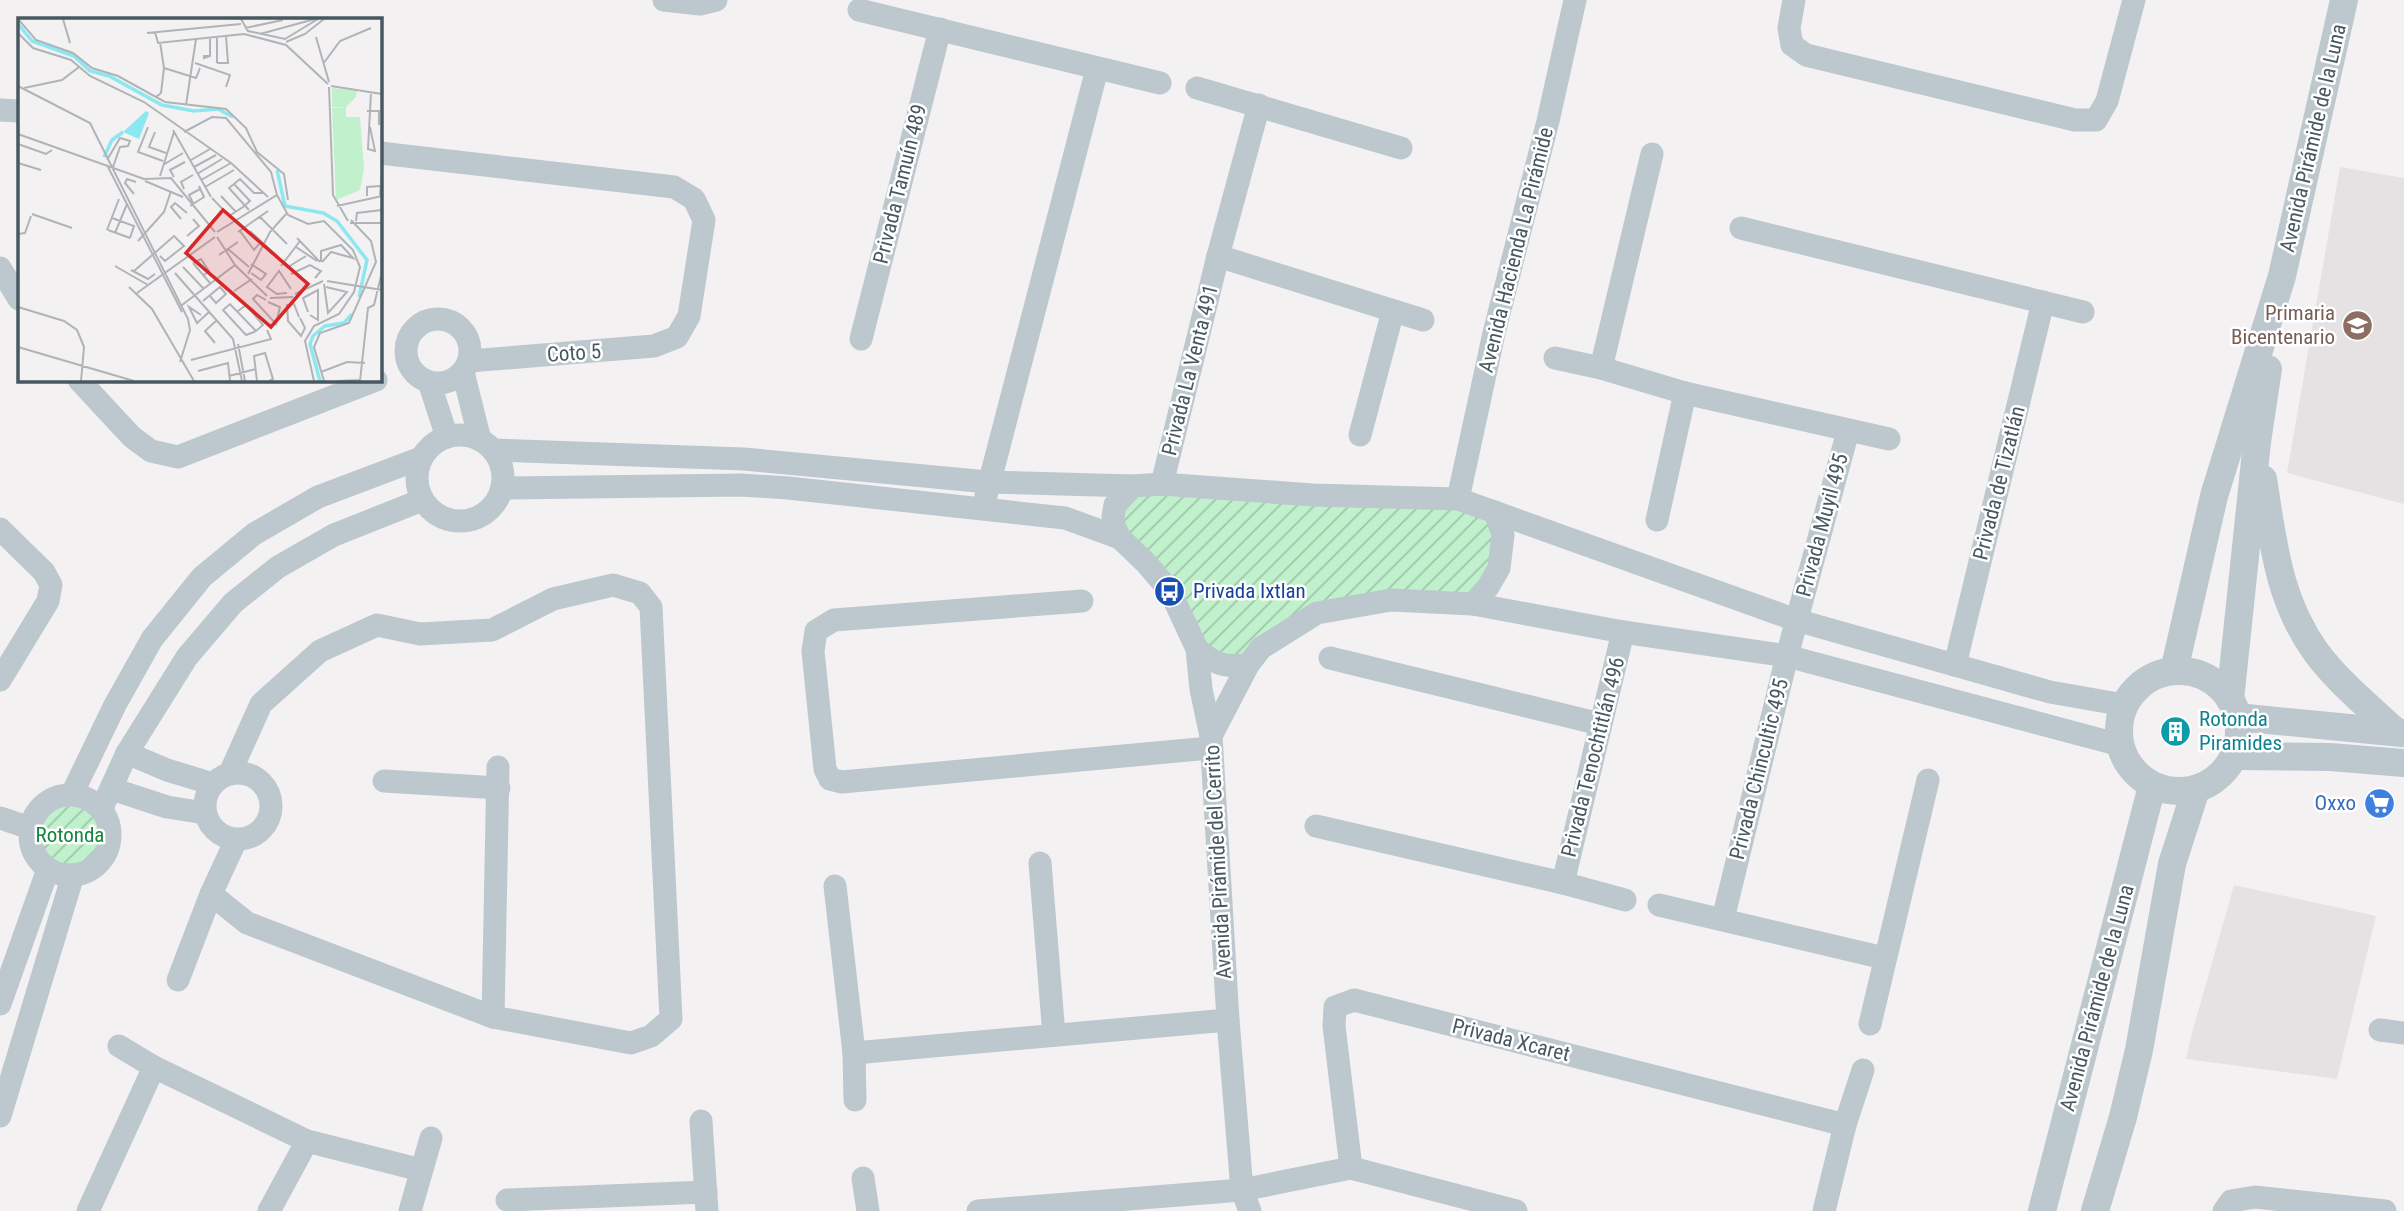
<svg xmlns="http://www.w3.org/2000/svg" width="2404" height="1211" viewBox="0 0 2404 1211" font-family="'Roboto Condensed',sans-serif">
	<defs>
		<pattern id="garden-furrows" width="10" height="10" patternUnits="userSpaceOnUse" patternTransform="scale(1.75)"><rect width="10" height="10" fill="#c0f1cc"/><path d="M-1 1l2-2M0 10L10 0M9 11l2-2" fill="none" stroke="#9ec6a9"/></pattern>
	</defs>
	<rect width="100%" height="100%" fill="#f4f1f2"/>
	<g fill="#e5e2e4">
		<path d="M2340,167L2404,178V504L2287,473Z"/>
		<path d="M2234,885L2376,916L2337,1079L2186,1059L2192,1033Z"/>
	</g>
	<g fill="url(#garden-furrows)">
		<path d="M1133,486L1495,512L1503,535L1473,604L1317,613L1248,665L1213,662L1120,538L1115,505Z"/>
		<circle cx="70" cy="835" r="40"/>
	</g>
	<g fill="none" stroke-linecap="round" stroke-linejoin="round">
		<g stroke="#bcc8ce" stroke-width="23">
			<path d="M664,0L700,4L716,0"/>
			<path d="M1794,0L1789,28L1792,45L1806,55L2075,120H2096L2107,101L2134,0"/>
			<path d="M859,10L1160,83"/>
			<path d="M1197,88L1401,148"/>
			<path d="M0,110L19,111"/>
			<path d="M380,153L674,187L694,199L704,220L689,316L677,337L654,346L469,361"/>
			<path d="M1741,228L2083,312"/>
			<path d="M1218,256L1423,320"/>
			<path d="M0,268L19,299"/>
			<circle cx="438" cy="351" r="32"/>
			<path d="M861,339L940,29"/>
			<path d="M1555,358L1601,368L1685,393L1889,439"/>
			<path d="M1601,368L1652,154"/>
			<path d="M463,372L480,440"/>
			<path d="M79,380L132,437L151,451L178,457L376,380"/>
			<path d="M429,382L447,437"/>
			<path d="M1360,435L1393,311"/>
			<circle cx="460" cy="478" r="43"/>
			<path d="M493,450L744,459L988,482L1133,486L1162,484L1313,495L1458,499L1796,620L2050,692L2124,705"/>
			<path d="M1162,484L1218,256L1259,105"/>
			<path d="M1133,486L1115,505L1113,516L1114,526L1120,538L1146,563L1170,591L1197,649L1201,689L1211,736L1228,1020L1242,1190L1250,1211"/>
			<path d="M502,488L741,485L788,488L1065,518L1120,538"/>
			<path d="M986,496L1097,69"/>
			<path d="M1458,499L1494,333L1548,121L1575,0"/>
			<path d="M1657,520L1685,393"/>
			<path d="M0,529L44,572L51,585L48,601L0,680"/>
			<path d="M1082,601L834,620L816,631L813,651L825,769L830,779L842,782L1210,748"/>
			<path d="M1473,604L1488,587L1499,568L1503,535L1495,512"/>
			<path d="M1197,649C1216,665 1224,667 1248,665"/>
			<path d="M1330,658L1600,724"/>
			<path d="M1955,665L2043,302"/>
			<path d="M1211,736L1248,665L1261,648L1317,613L1391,600L1473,604L1623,632L1787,656L2120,745"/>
			<path d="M127,753L167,770L213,784"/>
			<circle cx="238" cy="806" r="33"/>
			<path d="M384,781L499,788"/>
			<path d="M112,789L167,807L205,813"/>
			<path d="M72,794L115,705L152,639L202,577L254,534L318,497L421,458"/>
			<circle cx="70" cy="835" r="40"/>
			<path d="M102,808L127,753L187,657L233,603L278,567L334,535L422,500"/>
			<path d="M0,818L30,828"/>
			<path d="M1316,826L1563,883L1625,900"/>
			<path d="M1040,863L1054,1035"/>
			<path d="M1563,883L1623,632"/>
			<path d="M835,886L854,1053L855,1100"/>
			<path d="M211,894L247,923L493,1017L631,1043L651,1036L671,1019L651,607L640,593L613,585L553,599L492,630L420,634L377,625L320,651L261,704L230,773"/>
			<path d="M1659,905L1884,958"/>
			<path d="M1723,919L1787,656L1848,431"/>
			<path d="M178,980L211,894L236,840"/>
			<path d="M0,1004L48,869"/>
			<path d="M493,1017L498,767"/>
			<path d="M1870,1024L1928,780"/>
			<path d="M2380,1030L2404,1033"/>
			<path d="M119,1046L154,1067L307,1141L421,1170"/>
			<path d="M854,1053L1228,1020"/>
			<path d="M0,1116L73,875"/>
			<path d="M701,1121L707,1211"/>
			<path d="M1351,1168L1334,1026L1335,1007L1354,1000L1845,1125"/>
			<path d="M863,1178L868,1211"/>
			<path d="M507,1200L706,1192"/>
			<path d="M88,1211L154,1067"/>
			<path d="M269,1211L307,1141"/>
			<path d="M410,1211L431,1138"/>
			<path d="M978,1211L1242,1190L1351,1168L1516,1211"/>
			<path d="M1824,1211L1845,1125L1863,1070"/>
			<path d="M2224,1211L2231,1201L2255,1197L2385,1211"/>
		</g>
		<g stroke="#bcc8ce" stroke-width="28">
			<path d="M2263,479C2273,541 2278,600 2316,652C2338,682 2369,707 2396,732"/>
			<path d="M2174,671L2214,496L2282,276L2344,0"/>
			<circle cx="2179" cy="731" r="60"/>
			<path d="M2230,700L2257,442L2268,369"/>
			<path d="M2237,717L2401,733"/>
			<path d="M2233,756L2330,757L2404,763"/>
			<path d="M2042,1211L2152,786"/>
			<path d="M2095,1211L2123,1117L2139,1050L2172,864L2196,789"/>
		</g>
	</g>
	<defs>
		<symbol id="school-disc" viewBox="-11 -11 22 22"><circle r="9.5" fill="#8d6e63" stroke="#fff"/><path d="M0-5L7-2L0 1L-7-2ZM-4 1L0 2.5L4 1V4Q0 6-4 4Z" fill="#fff"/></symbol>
		<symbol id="bus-disc" viewBox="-11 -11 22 22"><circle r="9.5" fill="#1a4fb4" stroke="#fff"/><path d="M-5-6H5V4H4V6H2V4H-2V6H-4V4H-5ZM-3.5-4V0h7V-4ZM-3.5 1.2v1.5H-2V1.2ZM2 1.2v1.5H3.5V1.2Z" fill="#fff"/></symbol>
		<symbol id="building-disc" viewBox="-11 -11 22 22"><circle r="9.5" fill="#0f9aa8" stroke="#fff"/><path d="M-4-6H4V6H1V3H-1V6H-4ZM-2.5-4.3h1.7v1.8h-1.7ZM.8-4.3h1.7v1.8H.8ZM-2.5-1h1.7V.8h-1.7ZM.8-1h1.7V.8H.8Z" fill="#fff"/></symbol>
		<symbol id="supermarket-disc" viewBox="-11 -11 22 22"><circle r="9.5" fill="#3f7fe0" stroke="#fff"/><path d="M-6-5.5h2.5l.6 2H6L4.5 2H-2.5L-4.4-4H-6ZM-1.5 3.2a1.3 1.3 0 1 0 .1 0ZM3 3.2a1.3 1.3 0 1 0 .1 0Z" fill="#fff"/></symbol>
	</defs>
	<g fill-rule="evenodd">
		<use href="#school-disc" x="2340" y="308" width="35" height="35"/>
		<use href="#bus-disc" x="1152" y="574" width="35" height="35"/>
		<use href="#building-disc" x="2158" y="714" width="35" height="35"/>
		<use href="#supermarket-disc" x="2362" y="786" width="35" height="35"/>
	</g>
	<g text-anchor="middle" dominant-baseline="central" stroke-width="5" stroke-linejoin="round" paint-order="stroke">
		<g font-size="21" fill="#485860" stroke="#fff">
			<text transform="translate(2313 138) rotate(-77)">Avenida Pirámide de la Luna</text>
			<text transform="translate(900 184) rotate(-76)">Privada Tamuín 489</text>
			<text transform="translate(1516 250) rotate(-76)">Avenida Hacienda La Pirámide</text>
			<text transform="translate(574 353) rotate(-4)">Coto 5</text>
			<text transform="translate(1190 370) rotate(-76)">Privada La Venta 491</text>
			<text transform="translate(1999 483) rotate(-76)">Privada de Tizatlán</text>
			<text transform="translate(1822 525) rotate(-75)">Privada Muyil 495</text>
			<text transform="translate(1593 757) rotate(-76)">Privada Tenochtitlán 496</text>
			<text transform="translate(1759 769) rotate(-76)">Privada Chincultic 495</text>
			<text transform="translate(1218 862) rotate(-93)">Avenida Pirámide del Cerrito</text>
			<text transform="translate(2097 998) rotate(-75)">Avenida Pirámide de la Luna</text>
			<text transform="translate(1511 1040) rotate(14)">Privada Xcaret</text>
		</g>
		<g font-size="21" fill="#785e54" stroke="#fff" text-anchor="end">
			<text x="2335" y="313">Primaria<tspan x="2335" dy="24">Bicentenario</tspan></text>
		</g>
		<g font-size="21" fill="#164399" stroke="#fff" text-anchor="start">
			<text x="1193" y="591">Privada Ixtlan</text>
		</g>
		<g font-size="21" fill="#0d838f" stroke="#fff" text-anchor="start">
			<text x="2199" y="719">Rotonda<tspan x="2199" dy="24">Piramides</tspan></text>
		</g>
		<g font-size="21" fill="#366cbe" stroke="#fff" text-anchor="end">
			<text x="2356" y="803">Oxxo</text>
		</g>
		<g font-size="21" fill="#14863e" stroke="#fff">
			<text x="70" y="835">Rotonda</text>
		</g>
	</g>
	<g transform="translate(18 18)">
		<rect width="364" height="364" fill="#f4f1f2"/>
		<path d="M314,70L339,73L338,79L328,89H314Z" fill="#c0f1cc"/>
		<path d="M328,89V99H342L346,151L342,172L318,182L314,90Z" fill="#c0f1cc"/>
		<path d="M128,93L131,95L121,121L105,114Z" fill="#8be8f0"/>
		<path fill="none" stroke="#8be8f0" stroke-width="3.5" d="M0,6L14,23L56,38L72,53L91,58L144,87L176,93L200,91L215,99M86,139L94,122L105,114M259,152L267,188L305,195L319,203L349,242L341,279M302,363L292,326L295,318L307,308L326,305L334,296"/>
		<path fill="none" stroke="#afb4b8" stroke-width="2" d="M0,1L18,22L55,35L74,50L100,58L147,84L208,91L228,110L239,134L266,156L270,182M45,1L52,25M223,1L230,13L267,21L300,1M227,10L265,2M137,14L140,25L226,16L268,27L310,66M0,15L15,30L53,42L72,58L126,84L213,145L250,179M129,15L223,6M242,16L297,1M298,19L311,64M268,24L287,16L306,1M192,38L186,40V38H192V20M177,45L212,57L208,69M199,45H210L208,18M199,45V19M305,46L322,23L353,10M146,50L178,60L182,50M0,68L72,105L170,301L172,312L162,344M313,68L364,76M311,69L315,177L330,203M6,70L44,62L61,49M138,79L143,75L146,50L142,24M168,87L178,21M349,93H361V107M130,109L120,134L145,143M352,109L357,133L350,131L353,74M155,112L193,179M137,114L131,129L148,135M166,114L194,99L208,100L253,154L259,177M0,116L126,161L153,160L197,214M0,126L28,136L34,132M89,142L102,120L112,123L110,128L102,129L95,149M173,142L192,131M0,145L23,152M89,147L164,294M145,147L165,135M176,149L198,137M179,156L204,141M142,158L156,114M156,159L152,152L167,144M183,162L213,145M127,163L165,179M187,169L216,152M166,171L163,164L175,157M116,176L107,165L109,161L118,164M362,177L364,156M203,178L218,194M349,178V169L362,168M194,180L211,198L225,189L232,183L216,166M175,185L171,177L182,171M172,188L186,179L181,168M319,188L364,178M231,192L211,170L222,161L236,175H246M14,196L54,210M242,199L269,226M94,200L116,208L112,220M163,201L153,189L157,185L169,195M338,203L339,195L364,192M332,205H364M89,212L101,181M90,212L112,220M222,213L236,232L241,226M232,213L260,239M199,214L259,177L270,197L290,206L306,203L335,232L342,249L336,274L321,296L296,308L287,323L296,363M220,214L250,193M97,215L109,186M0,216L7,215L13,198M169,218L181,208L175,201M199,219L217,247L249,278M279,220L302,244M120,223L146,194L153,173M278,229L299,243M210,231L231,249M201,237L220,224M303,244V233L323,227L335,240L313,234L304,244M175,245L183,241L191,253L186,257M175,245L192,265M97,248L130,267M263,248L282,223M165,249L185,270M270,249L288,238M113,252L130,261L137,256M116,253L156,218L166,228L147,243L142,238M157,255L215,321L224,363M233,255L243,262L248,256L233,246M230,256L252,214L268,196M273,256L292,247L303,253L297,260M309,263L364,272M306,266L310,295L329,274L308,269M111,269L134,291L176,363M216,273L234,261M119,275L197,219M269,275L259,276L249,269L261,253L273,271M277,276L305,263M252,280L275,279M248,282L239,277L235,281L258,306L262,289L250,284M185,283L202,269L208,276L198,285L192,278M164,287L217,247M0,289L46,303L59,312L66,329L63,363M220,293L228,287L245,307L238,313L236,314L228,317L205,292L212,286L238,313M290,294L285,280L300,272V302L292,297M183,297L171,289L179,305L191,294M281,299L276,286L269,287L270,303L283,318L287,310L282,300M197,325L187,313L199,302M220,326L227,363M0,329L116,363M173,342L253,321L249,312M180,353L210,345L212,363M303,354L329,344L347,345M211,358L238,351M239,363L236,338L247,335L255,361L251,363M306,363L296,329L302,315L331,305L358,244L353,223L333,202M319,363L342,362M342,363L350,290L356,287L364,254"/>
		<path fill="#d62828" fill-opacity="0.15" stroke="#d62828" stroke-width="3.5" d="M205,192L290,266L253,309L168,235Z"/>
		<rect width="364" height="364" fill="none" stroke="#485860" stroke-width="3.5"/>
	</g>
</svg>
